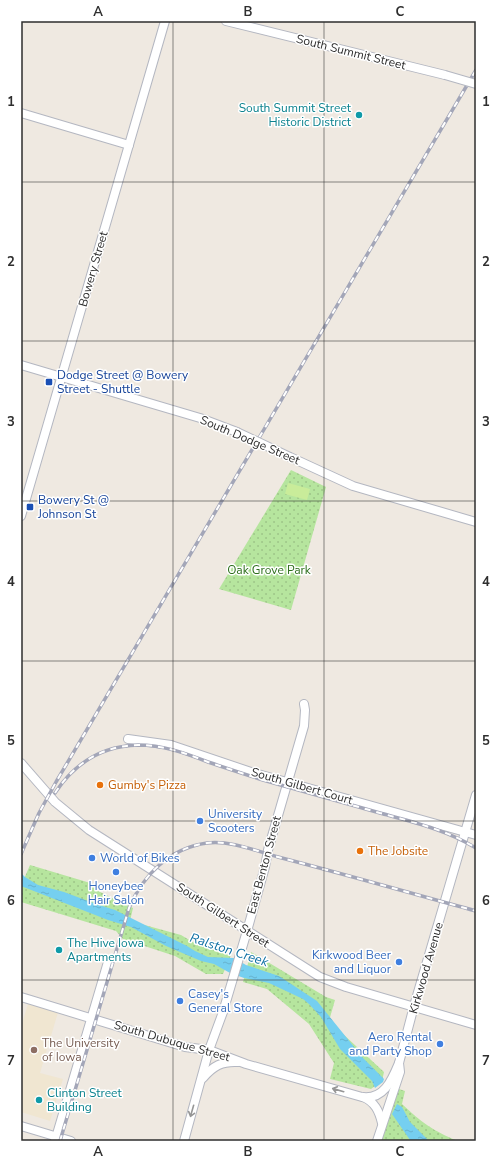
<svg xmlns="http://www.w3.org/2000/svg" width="497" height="1162" viewBox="0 0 497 1162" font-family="'Nunito Sans',sans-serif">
	<defs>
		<pattern id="park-dots" width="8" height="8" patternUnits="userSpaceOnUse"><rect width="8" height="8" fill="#b6e59e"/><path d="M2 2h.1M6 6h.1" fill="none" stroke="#9dc588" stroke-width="1.8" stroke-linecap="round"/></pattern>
		<pattern id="water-ripples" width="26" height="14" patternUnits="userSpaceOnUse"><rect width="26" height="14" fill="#75cff0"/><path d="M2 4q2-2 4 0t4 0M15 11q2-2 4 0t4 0" fill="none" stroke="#66b2ce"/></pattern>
	</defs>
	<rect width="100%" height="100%" fill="#efe9e1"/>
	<path fill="#f0e6d1" d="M28,1004L59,1009L40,1073L63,1079L50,1121L21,1112V1027Z"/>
	<g fill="url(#park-dots)">
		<path d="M291,470L326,487L291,610L219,589Z"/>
		<path d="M30,865L97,885L96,890L133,908L130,921L181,935L196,944L231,955L223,974H206L175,956L123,939L116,931L21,902V886Z"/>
		<path d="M251,952L326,997L335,1000L329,1021L384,1072L382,1081L371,1089L330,1079L334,1063L309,1024L267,989L243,982Z"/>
		<path d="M396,1088L405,1091L402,1104C421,1122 433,1131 458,1141H380Z"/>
	</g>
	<path fill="#c9ec9a" d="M288,483L310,489L307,500L285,494Z"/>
	<g fill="url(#water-ripples)">
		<path d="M21,873L25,877L38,885L64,892L96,904L115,910L187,946L195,951L208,957L234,958L246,965L279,976L317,1001L363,1058L384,1079L383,1082L375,1088L372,1081L340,1049L321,1017L309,1004L303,999L269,983L244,978L230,973L214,964L201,961L166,946L131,927L108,920L21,886Z"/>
		<path d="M397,1104L402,1107L410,1122L429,1141L410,1140L392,1114Z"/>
	</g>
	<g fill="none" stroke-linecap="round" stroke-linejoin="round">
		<defs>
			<g id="secondary">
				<path d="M226,21L445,75"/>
				<path d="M21,113L129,145"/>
				<path d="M21,365L200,418L237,432"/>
				<path d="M290,457L353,486L476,522"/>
				<path d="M21,516L165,21"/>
				<path d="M128,739L171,745L251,772L476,835"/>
				<path d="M21,763L55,802L89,830L320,977L346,987L476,1025"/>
				<path d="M21,997L185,1047L209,1050L246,1064L362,1097C384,1100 392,1080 399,1063"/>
				<path d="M203,1078C213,1066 222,1061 238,1062"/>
				<path d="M363,1097C375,1102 379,1111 382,1123"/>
				<path d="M21,1126L71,1141"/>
				<path d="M55,1141L108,962"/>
				<path d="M184,1141L209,1050L223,1012L247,931L265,867L268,850L304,726L305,710L304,704"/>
				<path d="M377,1141L400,1072L399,1063L414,1006L476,795"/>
			</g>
		</defs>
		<use href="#secondary" stroke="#b4b7c1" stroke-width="10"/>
		<use href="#secondary" stroke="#fff" stroke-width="8"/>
		<defs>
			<g id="rail">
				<path d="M55,793C74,764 101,746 138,745C163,745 185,753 208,762C226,768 244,774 263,780C302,791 341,802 380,813C413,822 447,830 476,848"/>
				<path d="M21,854L39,813L56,782L476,70"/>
				<path d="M60,1141L129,908C143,875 170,848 207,843C230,840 256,851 278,857C344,874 410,893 476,911"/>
			</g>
		</defs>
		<use href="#rail" stroke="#a3a6b8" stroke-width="3.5"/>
		<use href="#rail" stroke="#fff" stroke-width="2" stroke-dasharray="6" stroke-linecap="butt"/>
		<defs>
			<g id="secondary-bridge">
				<path d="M445,75L476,84"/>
				<path d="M237,432L290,457"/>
			</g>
		</defs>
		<use href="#secondary-bridge" stroke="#b4b7c1" stroke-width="10" stroke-linecap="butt"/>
		<use href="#secondary-bridge" stroke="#fff" stroke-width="8"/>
	</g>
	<defs><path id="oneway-shaft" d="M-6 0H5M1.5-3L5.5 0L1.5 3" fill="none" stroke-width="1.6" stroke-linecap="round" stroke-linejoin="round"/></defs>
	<g stroke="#969696">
		<use href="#oneway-shaft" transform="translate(338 1090) rotate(-164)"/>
		<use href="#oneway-shaft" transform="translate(192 1111) rotate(106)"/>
	</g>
	<path fill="none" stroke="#2e2e2e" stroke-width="1" stroke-opacity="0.55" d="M173,21V1141M324,21V1141M21,182H476M21,341H476M21,501H476M21,661H476M21,821H476M21,980H476"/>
	<g fill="#0f9aa8" stroke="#fff" stroke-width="1.5">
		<circle cx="359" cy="115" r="4"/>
		<circle cx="59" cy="950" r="4"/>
		<circle cx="39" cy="1100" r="4"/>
	</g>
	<g fill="#1a4fb4" stroke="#fff" stroke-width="1.5">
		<rect x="45" y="378" width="8" height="8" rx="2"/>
		<rect x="26" y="503" width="8" height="8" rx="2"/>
	</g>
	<g fill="#e8710a" stroke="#fff" stroke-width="1.5">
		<circle cx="100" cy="785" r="4"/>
		<circle cx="360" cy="851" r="4"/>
	</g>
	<g fill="#3f7fe0" stroke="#fff" stroke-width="1.5">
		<circle cx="200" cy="821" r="4"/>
		<circle cx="92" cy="858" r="4"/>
		<circle cx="116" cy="872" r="4"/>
		<circle cx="399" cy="962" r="4"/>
		<circle cx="180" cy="1001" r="4"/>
		<circle cx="440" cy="1044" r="4"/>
	</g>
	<circle fill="#8d6e63" stroke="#fff" stroke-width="1.5" cx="34" cy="1050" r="4"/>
	<g text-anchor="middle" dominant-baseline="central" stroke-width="3" stroke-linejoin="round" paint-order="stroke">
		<g font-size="12" fill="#2e2e2e" stroke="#fff">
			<text transform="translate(351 52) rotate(14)">South Summit Street</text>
			<text transform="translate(93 269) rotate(-74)">Bowery Street</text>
			<text transform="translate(250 440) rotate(23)">South Dodge Street</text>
			<text transform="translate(302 786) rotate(16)">South Gilbert Court</text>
			<text transform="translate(264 865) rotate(-75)">East Benton Street</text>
			<text transform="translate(223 915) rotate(33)">South Gilbert Street</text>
			<text transform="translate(426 968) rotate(-74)">Kirkwood Avenue</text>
			<text transform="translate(172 1041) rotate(16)">South Dubuque Street</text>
		</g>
		<g font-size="12" fill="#0d838f" stroke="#fff" text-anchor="start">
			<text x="351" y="108" text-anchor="end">South Summit Street<tspan x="351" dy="14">Historic District</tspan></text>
			<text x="67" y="943">The Hive Iowa<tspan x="67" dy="14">Apartments</tspan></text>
			<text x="47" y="1093">Clinton Street<tspan x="47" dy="14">Building</tspan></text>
		</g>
		<g font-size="12" fill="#164399" stroke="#fff" text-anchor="start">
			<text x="57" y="375">Dodge Street @ Bowery<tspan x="57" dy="14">Street - Shuttle</tspan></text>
			<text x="38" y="500">Bowery St @<tspan x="38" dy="14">Johnson St</tspan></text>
		</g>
		<g font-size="12" fill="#2c6e1b" stroke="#fff">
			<text x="269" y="570">Oak Grove Park</text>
		</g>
		<g font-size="12" fill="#c56008" stroke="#fff" text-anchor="start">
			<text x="108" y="785">Gumby's Pizza</text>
			<text x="368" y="851">The Jobsite</text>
		</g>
		<g font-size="12" fill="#366cbe" stroke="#fff" text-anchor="start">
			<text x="208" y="814">University<tspan x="208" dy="14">Scooters</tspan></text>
			<text x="100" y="858">World of Bikes</text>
			<text x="116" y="886" text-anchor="middle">Honeybee<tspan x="116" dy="14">Hair Salon</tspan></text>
			<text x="391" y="955" text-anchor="end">Kirkwood Beer<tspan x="391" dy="14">and Liquor</tspan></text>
			<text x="188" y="994">Casey's<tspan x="188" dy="14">General Store</tspan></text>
			<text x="432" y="1037" text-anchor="end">Aero Rental<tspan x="432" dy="14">and Party Shop</tspan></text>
		</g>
		<g font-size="12" fill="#785e54" stroke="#fff" text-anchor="start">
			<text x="42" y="1043">The University<tspan x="42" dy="14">of Iowa</tspan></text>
		</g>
		<g font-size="13" font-style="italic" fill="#0d6fa3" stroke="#fff">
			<text transform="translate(229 950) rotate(18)">Ralston Creek</text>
		</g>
	</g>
	<rect width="497" height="1162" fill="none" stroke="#ffffff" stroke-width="44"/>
	<rect x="22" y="22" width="453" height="1118" fill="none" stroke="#2e2e2e" stroke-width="1.5"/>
	<g font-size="13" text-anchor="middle" font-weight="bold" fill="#2e2e2e">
		<text x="98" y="16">A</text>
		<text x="248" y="16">B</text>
		<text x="400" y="16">C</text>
		<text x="11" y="106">1</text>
		<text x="486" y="106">1</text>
		<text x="11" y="266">2</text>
		<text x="486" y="266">2</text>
		<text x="11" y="426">3</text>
		<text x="486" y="426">3</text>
		<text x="11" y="586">4</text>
		<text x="486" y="586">4</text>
		<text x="11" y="745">5</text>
		<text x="486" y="745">5</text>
		<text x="11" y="905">6</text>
		<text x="486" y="905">6</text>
		<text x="11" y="1065">7</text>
		<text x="486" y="1065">7</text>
		<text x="98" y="1156">A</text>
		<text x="248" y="1156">B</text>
		<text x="400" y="1156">C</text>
	</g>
</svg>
